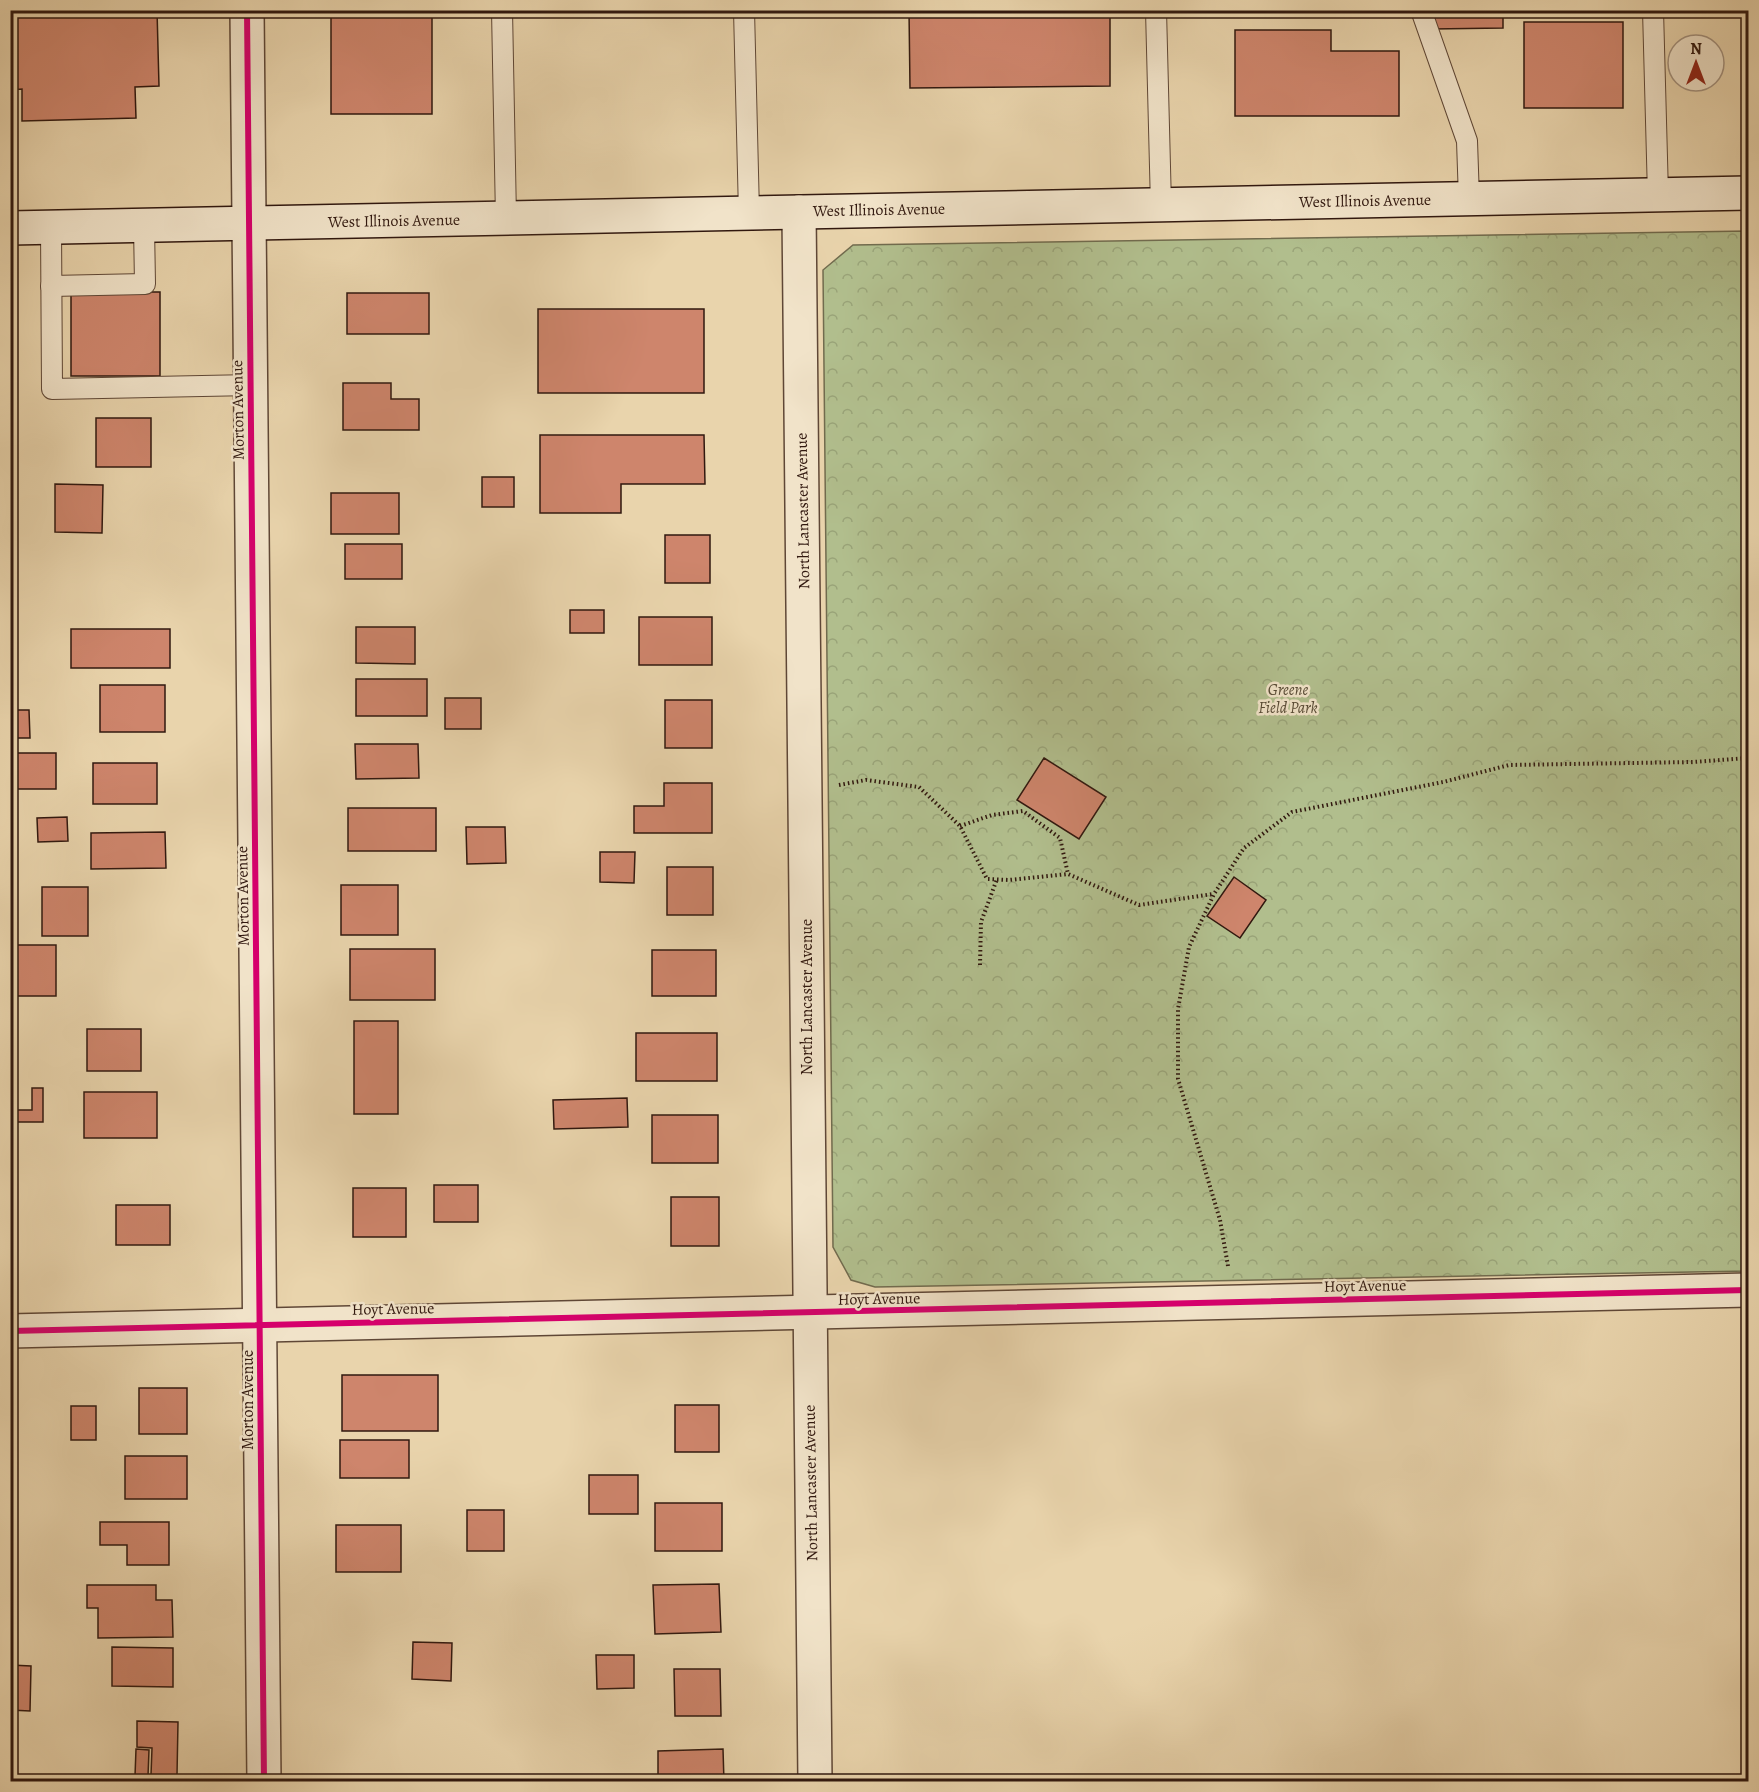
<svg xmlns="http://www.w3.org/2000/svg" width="1759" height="1792" viewBox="0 0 1759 1792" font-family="Alegreya,serif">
	<defs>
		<pattern id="park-crowns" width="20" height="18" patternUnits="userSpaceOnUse" patternTransform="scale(1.5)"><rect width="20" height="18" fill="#b1be8d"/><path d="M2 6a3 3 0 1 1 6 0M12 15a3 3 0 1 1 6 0" fill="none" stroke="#99a378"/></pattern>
	</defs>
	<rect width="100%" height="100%" fill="#e9d4ac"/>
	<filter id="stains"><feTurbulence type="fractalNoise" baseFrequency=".00333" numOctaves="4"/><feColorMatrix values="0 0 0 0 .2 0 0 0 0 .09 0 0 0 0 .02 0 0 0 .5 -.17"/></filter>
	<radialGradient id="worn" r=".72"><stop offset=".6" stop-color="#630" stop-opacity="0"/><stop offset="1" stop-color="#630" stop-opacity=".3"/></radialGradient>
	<path fill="url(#park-crowns)" stroke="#716b4e" stroke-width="1.5" d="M1748,231V1271L875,1287L851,1280L833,1247L823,270L853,245Z"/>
	<g fill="#ce856c" stroke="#31180f" stroke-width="1.5">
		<path d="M10,10H157L159,86L135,87L136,118L22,121V89L10,90Z"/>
		<path d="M909,10H1110V86L910,88Z"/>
		<path d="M1432,10H1503V28L1432,29Z"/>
		<rect x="331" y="12" width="101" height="102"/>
		<rect x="1524" y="22" width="99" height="86"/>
		<path d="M1235,30H1331V51H1399V116H1235Z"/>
		<rect x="71" y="292" width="89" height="84"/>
		<rect x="347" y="293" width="82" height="41"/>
		<path d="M10,300H14L15,350H10Z"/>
		<rect x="538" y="309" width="166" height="84"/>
		<path d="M343,383H391V399H419V430H343Z"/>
		<rect x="96" y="418" width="55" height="49"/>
		<path d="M540,435H704L705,484H621V513H540Z"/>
		<rect x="482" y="477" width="32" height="30"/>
		<path d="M55,484L103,485L102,533L55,532Z"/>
		<rect x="331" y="493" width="68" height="41"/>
		<rect x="665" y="535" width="45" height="48"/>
		<rect x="345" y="544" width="57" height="35"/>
		<rect x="570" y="610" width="34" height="23"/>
		<rect x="639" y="617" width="73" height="48"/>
		<path d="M356,627H415V664L356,663Z"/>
		<rect x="71" y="629" width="99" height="39"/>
		<rect x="356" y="679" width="71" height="37"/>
		<rect x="100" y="685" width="65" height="47"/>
		<rect x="445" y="698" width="36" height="31"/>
		<rect x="665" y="700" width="47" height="48"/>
		<path d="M10,710H29L30,738H10Z"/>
		<path d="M355,744H418L419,778L356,779Z"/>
		<rect x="13" y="753" width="43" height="36"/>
		<path d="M1044,758L1106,797L1079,839L1017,800Z"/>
		<rect x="93" y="763" width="64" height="41"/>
		<path d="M664,783H712V833H634V806H664Z"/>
		<rect x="348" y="808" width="88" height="43"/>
		<path d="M67,817L68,841L38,842L37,818Z"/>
		<path d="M466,827H505L506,863L467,864Z"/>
		<path d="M165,832L166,868L91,869V833Z"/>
		<path d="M600,852H635L634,883L600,882Z"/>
		<rect x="667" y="867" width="46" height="48"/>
		<path d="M1234,877L1266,900L1240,938L1207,916Z"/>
		<rect x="341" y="885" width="57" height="50"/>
		<rect x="42" y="887" width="46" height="49"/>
		<rect x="17" y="945" width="39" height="51"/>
		<rect x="350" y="949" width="85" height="51"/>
		<rect x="652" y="950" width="64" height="46"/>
		<rect x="354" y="1021" width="44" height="93"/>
		<rect x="87" y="1029" width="54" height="42"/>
		<rect x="636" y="1033" width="81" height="48"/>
		<path d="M32,1088H43V1122H10V1094H14V1110H32Z"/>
		<rect x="84" y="1092" width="73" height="46"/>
		<path d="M627,1098L628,1127L554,1129L553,1100Z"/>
		<rect x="652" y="1115" width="66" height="48"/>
		<rect x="434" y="1185" width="44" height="37"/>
		<rect x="353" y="1188" width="53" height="49"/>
		<rect x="671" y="1197" width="48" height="49"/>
		<rect x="116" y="1205" width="54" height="40"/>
		<rect x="342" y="1375" width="96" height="56"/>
		<rect x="139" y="1388" width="48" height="46"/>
		<rect x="675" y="1405" width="44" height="47"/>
		<rect x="71" y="1406" width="25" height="34"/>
		<rect x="340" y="1440" width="69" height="38"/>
		<rect x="125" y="1456" width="62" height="43"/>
		<rect x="589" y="1475" width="49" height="39"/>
		<rect x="655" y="1503" width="67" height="48"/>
		<rect x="467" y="1510" width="37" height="41"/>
		<path d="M100,1522H169V1565H127V1545H100Z"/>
		<rect x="336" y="1525" width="65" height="47"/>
		<path d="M719,1584L721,1632L655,1634L653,1585Z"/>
		<path d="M87,1585H156V1600H172L173,1637L98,1638V1608H87Z"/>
		<path d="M413,1642L452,1643L451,1681L412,1679Z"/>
		<path d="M112,1647L173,1648V1687L112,1686Z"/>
		<path d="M596,1655H634V1688L597,1689Z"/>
		<path d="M10,1665L31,1666L30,1711L10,1710Z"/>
		<path d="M674,1669H720L721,1716H675Z"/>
		<path d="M137,1721L178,1722L177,1775H151L152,1748L137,1747Z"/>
		<path d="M136,1749L149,1750L148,1776H135Z"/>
		<path d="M723,1749L724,1782H658V1751Z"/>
		<path d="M497,1776L533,1777V1782H496Z"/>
	</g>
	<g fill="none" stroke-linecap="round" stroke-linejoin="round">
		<defs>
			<g id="lane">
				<path d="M502,10L506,218"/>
				<path d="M744,10L749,213"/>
				<path d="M1156,10L1161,206"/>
				<path d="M1421,10L1467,141L1469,199"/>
				<path d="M1653,10L1658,195"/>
				<path d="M51,227L52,389L252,385"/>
				<path d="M51,286L145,284L144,226"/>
			</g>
			<g id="street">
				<path d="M247,10L264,1782"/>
				<path d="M799,212L815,1782"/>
				<path d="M10,1331L1748,1290"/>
			</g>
			<path id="secondary" d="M10,228L1748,193"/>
		</defs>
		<use href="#lane" stroke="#5f4736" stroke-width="22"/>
		<use href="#street" stroke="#5f4736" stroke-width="36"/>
		<use href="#secondary" stroke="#31180f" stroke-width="36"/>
		<g stroke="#31180f" stroke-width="4" stroke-dasharray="1.5 3" stroke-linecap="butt">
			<path d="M839,785L866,780L919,787L960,826L987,879L1009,880L1068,874"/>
			<path d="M960,826L992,815L1023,811L1060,838L1068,874L1139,905L1213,894"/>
			<path d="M980,965L981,922L997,879"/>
			<path d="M1228,1266L1220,1220L1178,1079V1009L1189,947L1214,894L1244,848L1292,812L1443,782L1509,765L1693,762L1748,758"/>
		</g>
		<use href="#lane" stroke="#f1e3c9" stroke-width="20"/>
		<use href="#street" stroke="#f1e3c9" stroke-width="33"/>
		<use href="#secondary" stroke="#f1e3c9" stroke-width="33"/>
		<defs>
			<g id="cycleway">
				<path d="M247,10L264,1782"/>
				<path d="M10,1331L1748,1290"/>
			</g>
		</defs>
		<use href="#cycleway" stroke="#f1e3c9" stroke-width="10"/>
		<use href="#cycleway" stroke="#d6006c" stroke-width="6"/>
	</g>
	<g text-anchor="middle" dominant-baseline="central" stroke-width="5" stroke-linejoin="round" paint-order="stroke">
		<g font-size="16" fill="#31180f" stroke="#f1e3c9">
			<text transform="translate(1365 201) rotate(-1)">West Illinois Avenue</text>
			<text transform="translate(879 210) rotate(-1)">West Illinois Avenue</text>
			<text transform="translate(394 221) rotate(-1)">West Illinois Avenue</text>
			<text transform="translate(238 410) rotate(-91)">Morton Avenue</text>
			<text transform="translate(803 511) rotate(-91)">North Lancaster Avenue</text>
			<text transform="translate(243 896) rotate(-91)">Morton Avenue</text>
			<text transform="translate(807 997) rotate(-90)">North Lancaster Avenue</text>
			<text transform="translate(1365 1286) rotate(-1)">Hoyt Avenue</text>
			<text transform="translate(879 1299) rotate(-1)">Hoyt Avenue</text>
			<text transform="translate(393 1309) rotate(-1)">Hoyt Avenue</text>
			<text transform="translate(248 1400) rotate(-90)">Morton Avenue</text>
			<text transform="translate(811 1483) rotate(-91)">North Lancaster Avenue</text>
		</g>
		<g font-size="16" font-style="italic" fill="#574a35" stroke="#f1e3c9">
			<text x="1288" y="690">Greene<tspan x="1288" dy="18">Field Park</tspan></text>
		</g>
	</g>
	<rect width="1759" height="1792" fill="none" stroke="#e9d4ac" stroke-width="36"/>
	<rect x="12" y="12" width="1735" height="1768" fill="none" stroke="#31180f" stroke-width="3"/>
	<rect x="18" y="18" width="1723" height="1756" fill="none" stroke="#31180f" stroke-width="1.5"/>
	<g transform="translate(1696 63)"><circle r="28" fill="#f1e3c9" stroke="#a4927f" stroke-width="1.5"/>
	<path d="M0-4.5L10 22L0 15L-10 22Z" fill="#8f2418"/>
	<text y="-9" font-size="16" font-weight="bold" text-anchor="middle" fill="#31180f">N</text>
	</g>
	<rect width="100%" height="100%" filter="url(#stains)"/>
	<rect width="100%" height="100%" fill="url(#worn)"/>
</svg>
